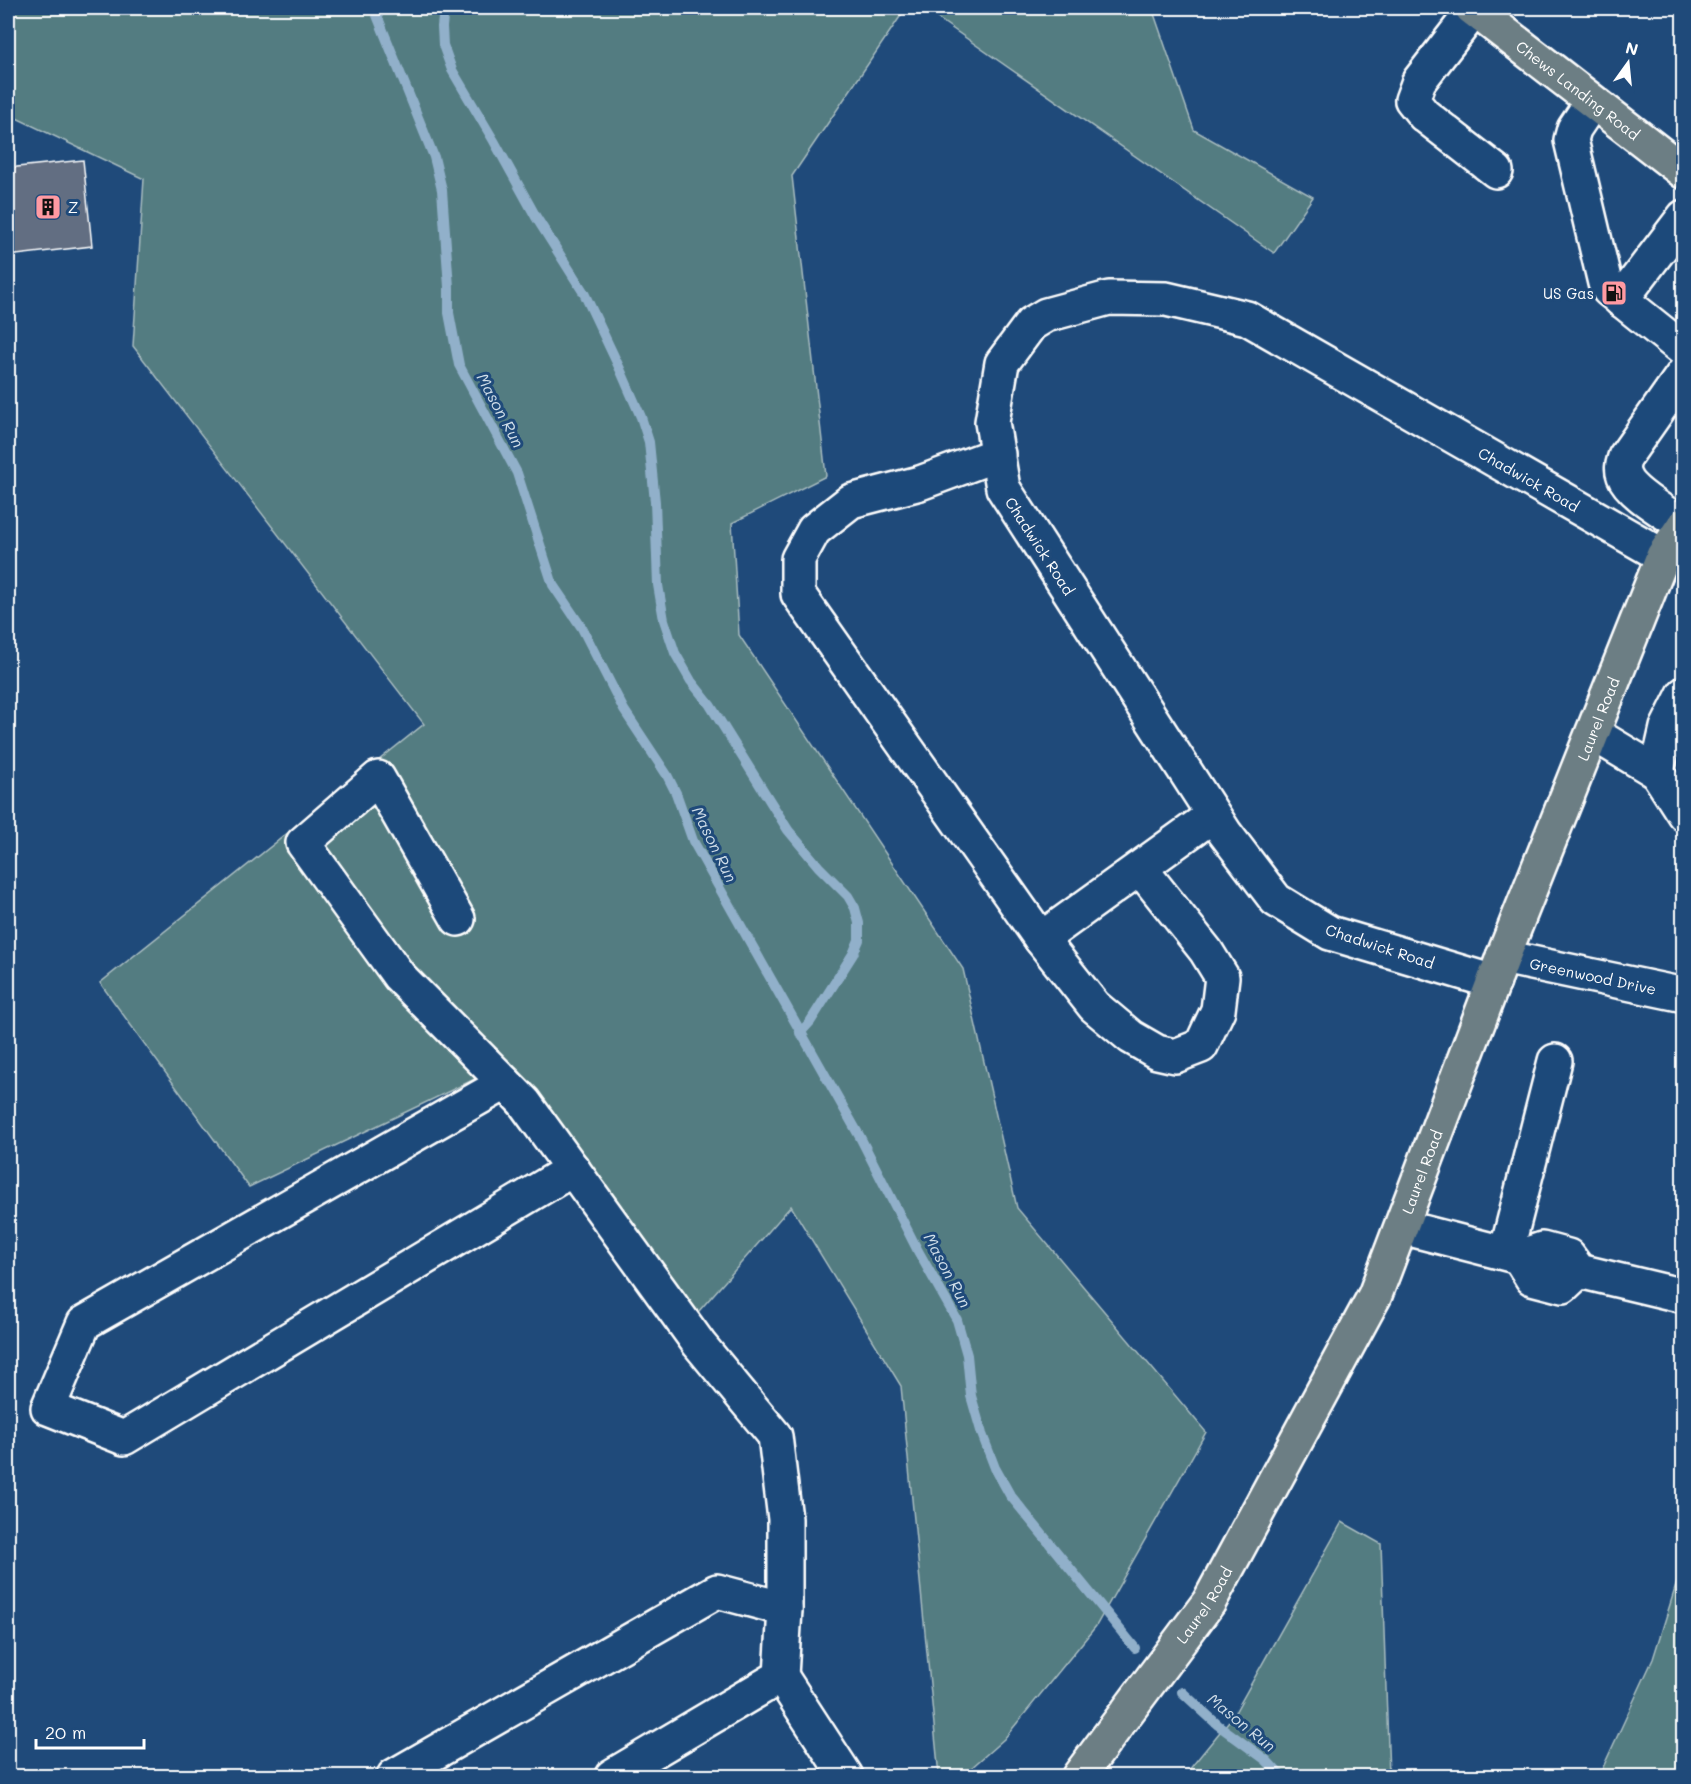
<svg xmlns="http://www.w3.org/2000/svg" width="1691" height="1784" viewBox="0 0 1691 1784" font-family="Mali,sans-serif">
	<rect width="100%" height="100%" fill="#1f4a7a"/>
	<filter id="ink" filterUnits="userSpaceOnUse"><feTurbulence type="fractalNoise" baseFrequency=".0167" numOctaves="2"/><feDisplacementMap in="SourceGraphic" scale="12" xChannelSelector="R" yChannelSelector="G"/><feConvolveMatrix kernelMatrix="1 2 1 2 8 2 1 2 1" color-interpolation-filters="sRGB"/></filter>
	<g filter="url(#ink)">
		<g fill="#537b81" stroke="#a9bdc0" stroke-width="1.5">
			<path d="M8,8H906L792,176L826,476L732,523L739,635L963,969L1017,1208L1206,1432L1096,1626L1004,1739L962,1776H939L901,1386L791,1206L677,1336L481,1076L249,1187L100,983L424,724L133,346L144,179L8,114Z"/>
			<path d="M923,8H1152L1194,130L1313,197L1274,253Z"/>
			<path d="M1342,1522L1381,1544L1389,1776H1184L1233,1716Z"/>
			<path d="M1683,1563V1776H1599L1653,1659Z"/>
		</g>
		<g fill="none" stroke-linecap="round" stroke-linejoin="round">
			<g stroke="#91b0ca" stroke-width="10">
				<path d="M374,8L434,157L442,190L449,287V313L459,365L517,473L553,585L582,628L624,710L667,775L676,793L693,841L860,1137L918,1251L957,1320L967,1355L971,1396L982,1434L995,1468L1010,1495L1135,1648"/>
				<path d="M444,8L442,27L443,45L452,70L494,141L536,217L584,293L620,369L641,417L649,442L655,502L658,585L664,620L675,653L691,681L710,705L788,830L819,867L848,896L855,908L859,923V940L853,954L810,1022L800,1033"/>
				<path d="M1182,1692L1218,1725L1266,1760L1281,1776"/>
			</g>
		</g>
		<path fill="#626e82" stroke="#fff" stroke-width="1.5" d="M83,160L92,246L8,256V168Z"/>
		<g fill="none" stroke-linecap="round" stroke-linejoin="round">
			<defs>
				<g id="minor">
					<path d="M1474,10L1419,81L1412,100L1424,115L1496,171"/>
					<path d="M1592,102L1574,129L1571,140L1605,283L1609,290L1684,350"/>
					<path d="M1621,300L1684,217"/>
					<path d="M998,454L920,483L851,501L814,530L798,559V594L1041,939L1213,815"/>
					<path d="M1683,525C1668,514 1630,493 1624,476C1621,468 1623,464 1625,457L1684,373"/>
					<path d="M1594,734L1657,772L1684,814"/>
					<path d="M1657,772L1667,728L1684,694"/>
					<path d="M458,919L378,778L303,843L399,976L524,1102L699,1344L775,1436L785,1519V1609"/>
					<path d="M1041,939L1094,1006L1131,1037L1157,1052L1175,1056L1201,1046L1218,1010L1222,977L1206,951L1140,868"/>
					<path id="s1" d="M1503,957L1684,995"/>
					<path id="s2" d="M1494,982L1330,933L1276,900L1225,833L1003,488L992,422L1002,363L1031,324L1046,315L1109,298L1166,299L1247,318L1663,556"/>
					<path d="M505,1083L84,1323L48,1408L124,1438L573,1169"/>
					<path d="M1402,1227L1519,1257L1542,1249L1568,1256L1579,1271L1684,1296"/>
					<path d="M1506,1253L1555,1061"/>
					<path d="M1519,1257L1532,1278L1563,1286L1579,1271"/>
					<path d="M781,1676L846,1776"/>
					<path d="M394,1776L717,1591L785,1609L781,1676L612,1776"/>
				</g>
				<g id="major">
					<path id="s3" d="M1472,8L1684,172"/>
					<path id="s4" d="M1079,1776L1209,1602L1375,1295L1503,957L1663,556L1684,525"/>
				</g>
			</defs>
			<use href="#minor" stroke="#fff" stroke-width="38"/>
			<use href="#major" stroke="#fff" stroke-width="38"/>
			<use href="#minor" stroke="#1f4a7a" stroke-width="33"/>
			<use href="#major" stroke="#6c7e84" stroke-width="33"/>
		</g>
	</g>
	<defs>
		<symbol id="building-square" viewBox="-11 -11 22 22"><rect x="-9" y="-9" width="18" height="18" rx="4" fill="#ff9aa2" stroke="#1f4a7a"/><path d="M-4-6H4V6H1V3H-1V6H-4ZM-2.5-4.3h1.7v1.8h-1.7ZM.8-4.3h1.7v1.8H.8ZM-2.5-1h1.7V.8h-1.7ZM.8-1h1.7V.8H.8Z" fill="#111"/></symbol>
		<symbol id="fuel-square" viewBox="-11 -11 22 22"><rect x="-9" y="-9" width="18" height="18" rx="4" fill="#ff9aa2" stroke="#1f4a7a"/><path d="M-5.5-6h7V0h2V4h1.3V-2.5L3-4.5l.8-.8L6-3V5H2.5V1h-1V6h-7ZM-4.2-4.7v3.2H.2V-4.7Z" fill="#111"/></symbol>
	</defs>
	<g fill-rule="evenodd">
		<use href="#building-square" x="33" y="192" width="30" height="30"/>
		<use href="#fuel-square" x="1599" y="278" width="30" height="30"/>
	</g>
	<g text-anchor="middle" dominant-baseline="central" stroke-width="6" stroke-linejoin="round" paint-order="stroke">
		<g font-size="15" fill="#fff" stroke="#1f4a7a">
			<text stroke="none"><textPath href="#s3" startOffset="134">Chews Landing Road</textPath></text>
			<text stroke="none"><textPath href="#s2" startOffset="1452">Chadwick Road</textPath></text>
			<text transform="translate(1040 546) rotate(57)">Chadwick Road</text>
			<text stroke="none"><textPath href="#s4" startOffset="1184">Laurel Road</textPath></text>
			<text transform="translate(1380 946) rotate(18)">Chadwick Road</text>
			<text stroke="none"><textPath href="#s1" startOffset="92">Greenwood Drive</textPath></text>
			<text stroke="none"><textPath href="#s4" startOffset="698">Laurel Road</textPath></text>
			<text stroke="none"><textPath href="#s4" startOffset="212">Laurel Road</textPath></text>
		</g>
		<g font-size="15" fill="#fff" stroke="#1f4a7a" text-anchor="start">
			<text x="68" y="207">Z</text>
			<text x="1594" y="293" text-anchor="end">US Gas</text>
		</g>
		<g font-size="16" font-style="italic" fill="#d1dee9" stroke="#1f4a7a">
			<text transform="translate(501 410) rotate(62)">Mason Run</text>
			<text transform="translate(715 844) rotate(64)">Mason Run</text>
			<text transform="translate(948 1270) rotate(62)">Mason Run</text>
			<text transform="translate(1242 1722) rotate(39)">Mason Run</text>
		</g>
	</g>
	<rect width="1691" height="1784" fill="none" stroke="#1f4a7a" stroke-width="30"/>
	<rect x="15" y="15" width="1661" height="1754" fill="none" stroke="#fff" stroke-width="2" filter="url(#ink)"/>
	<g transform="translate(1628 63) rotate(15)" stroke="#1f4a7a" stroke-width="4.5" paint-order="stroke">
	<path d="M0-4.5L10 22L0 15L-10 22Z" fill="#ffffff"/>
	<text y="-9" font-size="16" font-weight="bold" text-anchor="middle" fill="#ffffff">N</text>
	</g>
	<path d="M36 1739v9h108v-9" fill="none" stroke="#ffffff" stroke-width="3"/>
	<text x="45" y="1739" font-size="18" fill="#ffffff" stroke="#1f4a7a" stroke-width="4.5" paint-order="stroke">20 m</text>
</svg>
